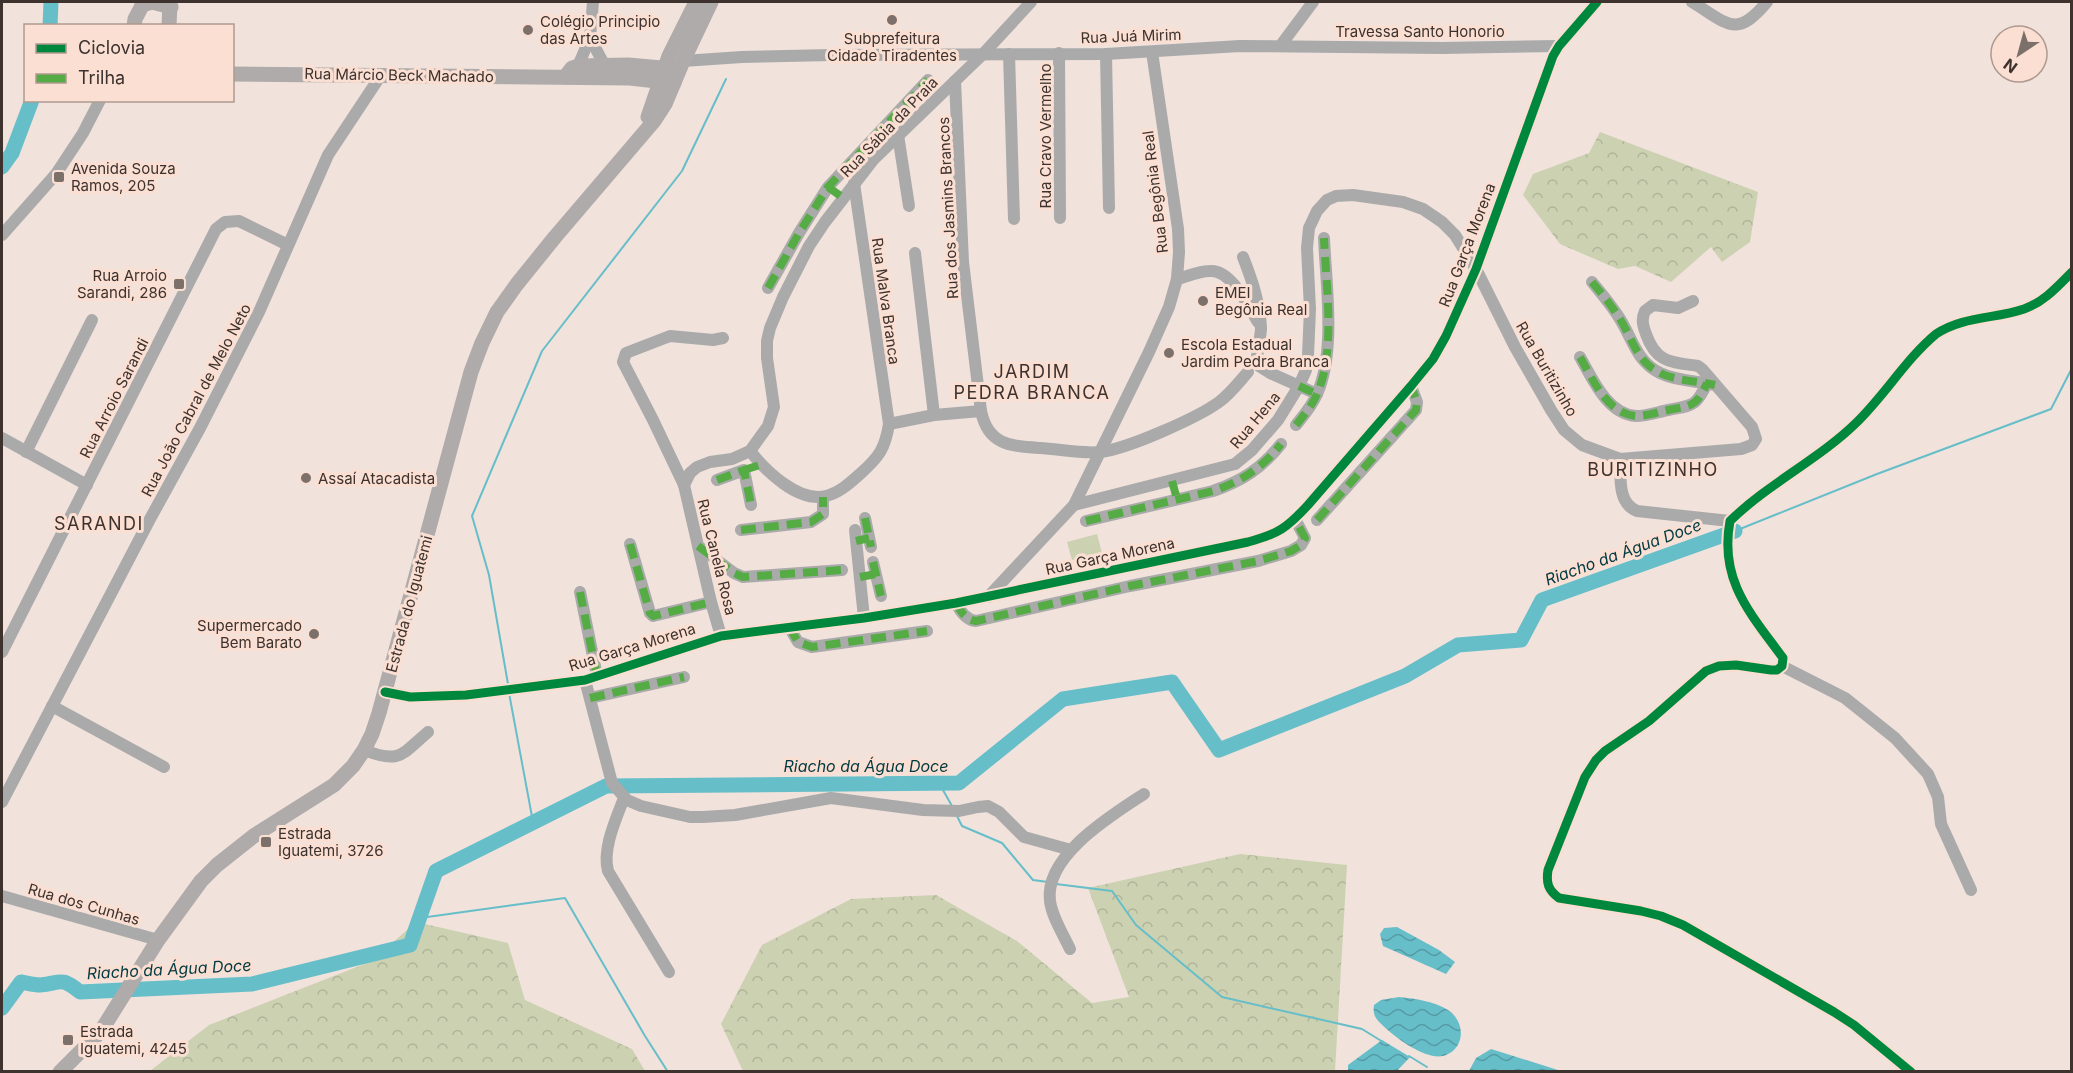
<svg xmlns="http://www.w3.org/2000/svg" width="2073" height="1073" viewBox="0 0 2073 1073" font-family="Inter,sans-serif">
	<defs>
		<pattern id="forest-crowns" width="20" height="18" patternUnits="userSpaceOnUse" patternTransform="scale(1.5)"><rect width="20" height="18" fill="#ccd1b2"/><path d="M2 6a3 3 0 1 1 6 0M12 15a3 3 0 1 1 6 0" fill="none" stroke="#b0b499"/></pattern>
		<pattern id="water-waves" width="16" height="10" patternUnits="userSpaceOnUse" patternTransform="scale(1.5)"><rect width="16" height="10" fill="#66bec9"/><path d="M0 5q4-4 8 0t8 0" fill="none" stroke="#559ba4"/></pattern>
	</defs>
	<rect width="100%" height="100%" fill="#f1e2db"/>
	<path fill="#ccd1b2" d="M1097,534L1102,553L1072,560L1067,542Z"/>
	<g fill="url(#forest-crowns)">
		<path d="M1600,132L1758,192L1750,242L1722,262L1711,247L1671,282L1635,266L1618,269L1560,244L1523,195L1533,174L1589,153Z"/>
		<path d="M1240,854L1347,865L1335,1071H743L721,1024L762,945L851,899L936,895L1017,941L1092,1003L1129,997L1088,888Z"/>
		<path d="M416,922L508,943L525,1000L632,1049L645,1071H150L209,1025L372,961Z"/>
	</g>
	<g fill="url(#water-waves)">
		<path d="M1397,927L1439,950L1455,962L1446,974L1383,946L1380,934L1384,928Z"/>
		<path d="M1399,997C1416,999 1434,1001 1448,1010C1465,1021 1466,1047 1446,1055C1430,1062 1400,1041 1389,1031C1379,1022 1372,1018 1374,1005L1381,1000Z"/>
		<path d="M1382,1040L1410,1057L1397,1071H1348V1065Z"/>
		<path d="M1491,1049L1561,1071H1469L1476,1058Z"/>
	</g>
	<g fill="none" stroke-linecap="round" stroke-linejoin="round">
		<g stroke="#66bec9" stroke-width="2">
			<path d="M1735,531L1877,474L2051,409L2072,368"/>
			<path d="M508,684L489,575L472,516L542,351L682,171L726,79"/>
			<path d="M509,693L533,822"/>
			<path d="M939,783L952,806"/>
			<path d="M957,816L962,826L1002,843L1033,880L1048,882"/>
			<path d="M1056,884L1112,891L1136,925L1222,997L1362,1029L1383,1042"/>
			<path d="M420,918L565,898L645,1036L668,1072"/>
			<path d="M1409,1056L1427,1067"/>
		</g>
		<g stroke="#66bec9" stroke-width="15">
			<path d="M50,26L51,2"/>
			<path d="M2,167L12,153L32,100"/>
			<path d="M2,1008L21,982C27,983 34,985 40,985C62,983 60,976 80,992L252,984L410,945L436,871L606,786L959,783L1063,699L1172,682L1219,750L1405,676L1458,645L1521,640L1542,600L1735,531"/>
		</g>
		<g stroke="#aaaaab" stroke-width="12">
			<path d="M1692,2C1728,24 1736,39 1767,2"/>
			<path d="M590,38L605,66"/>
			<path d="M1281,45L1313,2"/>
			<path d="M1059,53L1060,218"/>
			<path d="M1009,54L1014,219"/>
			<path d="M1106,54L1109,208"/>
			<path d="M683,61L742,57L832,55L1106,54L1240,46L1442,48L1559,46"/>
			<path d="M578,66L590,38L593,2"/>
			<path d="M955,81L963,262L981,411C988,445 1010,446 1040,448C1059,449 1081,454 1100,452C1127,449 1197,418 1219,402C1230,394 1239,382 1248,372"/>
			<path d="M898,135L909,206"/>
			<path d="M2,235L56,174L83,133L100,100"/>
			<path d="M915,253L934,415"/>
			<path d="M1243,257C1252,280 1260,303 1261,328C1261,340 1254,354 1259,366L1270,373L1317,394"/>
			<path d="M1177,279C1188,276 1200,271 1210,271C1231,269 1248,306 1258,322"/>
			<path d="M1592,282C1602,294 1612,306 1620,319C1633,340 1637,362 1660,373C1676,381 1698,381 1715,385"/>
			<path d="M768,288L799,233L828,187L928,80"/>
			<path d="M1580,357C1592,378 1607,414 1636,416C1647,416 1658,412 1668,410C1693,405 1696,407 1707,383"/>
			<path d="M889,424L934,415L981,411"/>
			<path d="M1296,425C1304,415 1312,406 1317,394C1336,351 1326,285 1324,238"/>
			<path d="M2,438L87,485"/>
			<path d="M750,451C765,470 798,503 826,496C839,493 850,483 860,474C879,457 885,449 889,424L854,183"/>
			<path d="M26,452L92,320"/>
			<path d="M1620,459C1621,477 1617,503 1637,511L1730,521"/>
			<path d="M717,480L744,470L751,505"/>
			<path d="M684,485L690,473L697,467L710,462L732,459L750,451L768,426L774,407L767,358V341L770,328L783,297L809,246L825,222L873,160L983,54L1031,2"/>
			<path d="M1074,505L1235,464L1252,450L1278,420L1299,386L1306,370L1308,356L1310,309L1307,248L1309,228L1317,211L1327,200L1336,196L1353,195L1403,202L1423,209L1442,222L1455,235L1476,269L1515,347L1551,410L1564,430L1582,445L1620,459L1741,449L1752,445L1756,439L1752,427L1702,369L1698,366C1671,362 1656,363 1646,334C1643,326 1641,319 1645,311L1653,305L1678,308L1693,301"/>
			<path d="M865,518L871,547"/>
			<path d="M1317,520L1416,410L1417,402L1411,386"/>
			<path d="M1086,521L1213,491C1242,481 1262,468 1281,444"/>
			<path d="M741,530L811,522L823,514V497"/>
			<path d="M855,530L864,618"/>
			<path d="M630,544L650,613L653,616L711,602"/>
			<path d="M698,546L734,573L743,577L842,570"/>
			<path d="M873,562L881,596"/>
			<path d="M580,592L597,676"/>
			<path d="M988,597L1074,505L1149,352L1169,307L1177,279L1179,252L1178,229L1152,52"/>
			<path d="M956,603C960,611 966,620 976,621L1130,586L1258,561L1291,551L1301,545L1305,538L1295,519"/>
			<path d="M789,627L798,642L812,647L927,631"/>
			<path d="M721,636L711,602L684,485L653,420L623,362L626,353L670,336L713,340L723,338"/>
			<path d="M2,652L216,229L225,222L239,221L288,245"/>
			<path d="M1782,666L1845,698L1895,738L1928,774L1938,797L1941,824L1971,890"/>
			<path d="M585,680L612,783L627,800L641,806L690,817H703L735,815L831,798L923,810L959,811L978,807L988,806L999,812L1024,837L1071,850"/>
			<path d="M385,692L410,697L466,695L585,680L721,636L864,618L956,603L1248,542C1278,534 1287,528 1308,505L1411,386L1433,359L1446,336L1476,269L1553,56L1559,46L1597,2"/>
			<path d="M590,698L684,677"/>
			<path d="M52,706L164,767"/>
			<path d="M364,750C400,764 401,755 428,732"/>
			<path d="M624,798C616,819 602,849 608,871L669,972"/>
			<path d="M2,802L150,519L200,428L259,312L328,155L381,75"/>
			<path d="M2,896L158,940"/>
			<path d="M1070,949C1063,934 1052,917 1050,901C1044,856 1112,815 1144,794"/>
			<path d="M1911,1072L1854,1025L1834,1012L1683,925L1661,916L1641,911L1559,898C1548,890 1546,883 1548,870L1585,777L1596,760L1605,751L1649,721L1706,671L1719,666L1736,665L1771,670H1777L1782,666L1783,658C1750,613 1719,580 1730,521C1769,483 1818,460 1856,423C1885,395 1906,359 1936,334C1963,316 1995,319 2024,309C2044,302 2058,286 2072,272"/>
		</g>
		<g stroke="#afabab" stroke-width="15">
			<path d="M142,5L152,2L171,7"/>
			<path d="M134,26L135,19L144,2"/>
			<path d="M169,26L170,2"/>
			<path d="M232,74L630,78L674,83"/>
			<path d="M565,77L572,68L578,66L628,65L673,69"/>
			<path d="M648,117L669,56L696,2"/>
			<path d="M60,1072L101,1031L158,940L201,881L217,865L255,835L334,785L353,766L364,750L372,734L379,713L471,372L482,343L497,312L517,284L555,237L654,121L665,104L683,61L711,2"/>
		</g>
		<g stroke="#55ac44" stroke-width="8" stroke-dasharray="15 8" stroke-linecap="butt">
			<path d="M828,187L842,197"/>
			<path d="M1592,282C1602,294 1612,306 1620,319C1633,340 1637,362 1660,373C1676,381 1698,381 1715,385"/>
			<path d="M768,288L799,233L828,187L928,80"/>
			<path d="M1580,357C1592,378 1607,414 1636,416C1647,416 1658,412 1668,410C1693,405 1696,407 1707,383"/>
			<path d="M1299,386L1317,394"/>
			<path d="M1296,425C1304,415 1312,406 1317,394C1336,351 1326,285 1324,238"/>
			<path d="M744,470L760,465"/>
			<path d="M717,480L744,470L751,505"/>
			<path d="M1172,481L1177,499"/>
			<path d="M865,518L871,547"/>
			<path d="M1317,520L1416,410L1417,402L1411,386"/>
			<path d="M1086,521L1213,491C1242,481 1262,468 1281,444"/>
			<path d="M741,530L811,522L823,514V497"/>
			<path d="M856,541L869,538"/>
			<path d="M630,544L650,613L653,616L711,602"/>
			<path d="M698,546L734,573L743,577L842,570"/>
			<path d="M873,562L881,596"/>
			<path d="M860,577L876,574"/>
			<path d="M580,592L597,676"/>
			<path d="M956,603C960,611 966,620 976,621L1130,586L1258,561L1291,551L1301,545L1305,538L1295,519"/>
			<path d="M789,627L798,642L812,647L927,631"/>
			<path d="M590,698L684,677"/>
		</g>
		<defs>
			<g id="cycleway">
				<path d="M385,692L410,697L466,695L585,680L721,636L864,618L956,603L1248,542C1278,534 1287,528 1308,505L1411,386L1433,359L1446,336L1476,269L1553,56L1559,46L1597,2"/>
				<path d="M1911,1072L1854,1025L1834,1012L1683,925L1661,916L1641,911L1559,898C1548,890 1546,883 1548,870L1585,777L1596,760L1605,751L1649,721L1706,671L1719,666L1736,665L1771,670H1777L1782,666L1783,658C1750,613 1719,580 1730,521C1769,483 1818,460 1856,423C1885,395 1906,359 1936,334C1963,316 1995,319 2024,309C2044,302 2058,286 2072,272"/>
			</g>
		</defs>
		<use href="#cycleway" stroke="#fadfd2" stroke-width="13"/>
		<use href="#cycleway" stroke="#00873e" stroke-width="9"/>
	</g>
	<g fill="#7c706b" stroke="#fadfd2" stroke-width="2">
		<circle cx="892" cy="20" r="6"/>
		<circle cx="528" cy="30" r="6"/>
		<rect x="53" y="171" width="12" height="12" rx="3"/>
		<rect x="173" y="278" width="12" height="12" rx="3"/>
		<circle cx="1203" cy="301" r="6"/>
		<circle cx="1169" cy="353" r="6"/>
		<circle cx="306" cy="478" r="6"/>
		<circle cx="314" cy="634" r="6"/>
		<rect x="260" y="836" width="12" height="12" rx="3"/>
		<rect x="62" y="1034" width="12" height="12" rx="3"/>
	</g>
	<g text-anchor="middle" dominant-baseline="central" stroke-width="6" stroke-linejoin="round" paint-order="stroke">
		<g font-size="15" fill="#3d322e" stroke="#fadfd2" text-anchor="start">
			<text x="540" y="21">Colégio Principio<tspan x="540" dy="17">das Artes</tspan></text>
			<text x="892" y="38" text-anchor="middle">Subprefeitura<tspan x="892" dy="17">Cidade Tiradentes</tspan></text>
			<text x="71" y="168">Avenida Souza<tspan x="71" dy="17">Ramos, 205</tspan></text>
			<text x="167" y="275" text-anchor="end">Rua Arroio<tspan x="167" dy="17">Sarandi, 286</tspan></text>
			<text x="1215" y="292">EMEI<tspan x="1215" dy="17">Begônia Real</tspan></text>
			<text x="1181" y="344">Escola Estadual<tspan x="1181" dy="17">Jardim Pedra Branca</tspan></text>
			<text x="318" y="478">Assaí Atacadista</text>
			<text x="302" y="625" text-anchor="end">Supermercado<tspan x="302" dy="17">Bem Barato</tspan></text>
			<text x="278" y="833">Estrada<tspan x="278" dy="17">Iguatemi, 3726</tspan></text>
			<text x="80" y="1031">Estrada<tspan x="80" dy="17">Iguatemi, 4245</tspan></text>
		</g>
		<g font-size="15" fill="#3d322e" stroke="#fadfd2">
			<text x="1420" y="31">Travessa Santo Honorio</text>
			<text transform="translate(1131 36) rotate(-2)">Rua Juá Mirim</text>
			<text transform="translate(399 75) rotate(1)">Rua Márcio Beck Machado</text>
			<text transform="translate(889 127) rotate(-46)">Rua Sábia da Praia</text>
			<text transform="translate(1045 136) rotate(-90)">Rua Cravo Vermelho</text>
			<text transform="translate(1155 192) rotate(-97)">Rua Begônia Real</text>
			<text transform="translate(948 208) rotate(-93)">Rua dos Jasmins Brancos</text>
			<text transform="translate(1467 245) rotate(-69)">Rua Garça Morena</text>
			<text transform="translate(886 301) rotate(82)">Rua Malva Branca</text>
			<text transform="translate(1547 369) rotate(60)">Rua Buritizinho</text>
			<text transform="translate(114 398) rotate(-63)">Rua Arroio Sarandi</text>
			<text transform="translate(196 400) rotate(-62)">Rua João Cabral de Melo Neto</text>
			<text transform="translate(1255 420) rotate(-50)">Rua Hena</text>
			<text transform="translate(1110 556) rotate(-12)">Rua Garça Morena</text>
			<text transform="translate(717 557) rotate(76)">Rua Canela Rosa</text>
			<text transform="translate(409 604) rotate(-75)">Estrada do Iguatemi</text>
			<text transform="translate(632 647) rotate(-17)">Rua Garça Morena</text>
			<text transform="translate(84 904) rotate(16)">Rua dos Cunhas</text>
		</g>
		<g font-size="16" font-style="italic" fill="#003b43" stroke="#fadfd2">
			<text transform="translate(1623 552) rotate(-20)">Riacho da Água Doce</text>
			<text x="866" y="766">Riacho da Água Doce</text>
			<text transform="translate(169 969) rotate(-3)">Riacho da Água Doce</text>
		</g>
		<g font-size="18" letter-spacing="1.5" fill="#3d322e" stroke="#fadfd2">
			<text x="1032" y="371">JARDIM<tspan x="1032" dy="21">PEDRA BRANCA</tspan></text>
			<text x="1653" y="469">BURITIZINHO</text>
			<text x="99" y="523">SARANDI</text>
		</g>
	</g>
	<rect width="2073" height="1073" fill="none" stroke="#3d322e" stroke-width="6"/>
	<rect x="24" y="24" width="210" height="78" fill="#fadfd2" stroke="#ae9a90" stroke-width="1.5"/>
	<rect x="36" y="44" width="30" height="9" fill="#00873e" stroke="#ae9a90" stroke-width="1.5"/>
	<text x="78" y="54" font-size="18" fill="#3d322e">Ciclovia</text>
	<rect x="36" y="74" width="30" height="9" fill="#55ac44" stroke="#ae9a90" stroke-width="1.5"/>
	<text x="78" y="84" font-size="18" fill="#3d322e">Trilha</text>
	<g transform="translate(2019 54) rotate(216)"><circle r="28" fill="#fadfd2" stroke="#ae9a90" stroke-width="1.5"/>
	<path d="M0-4.5L10 22L0 15L-10 22Z" fill="#7c706b"/>
	<text y="-9" font-size="16" font-weight="bold" text-anchor="middle" fill="#3d322e">N</text>
	</g>
</svg>
